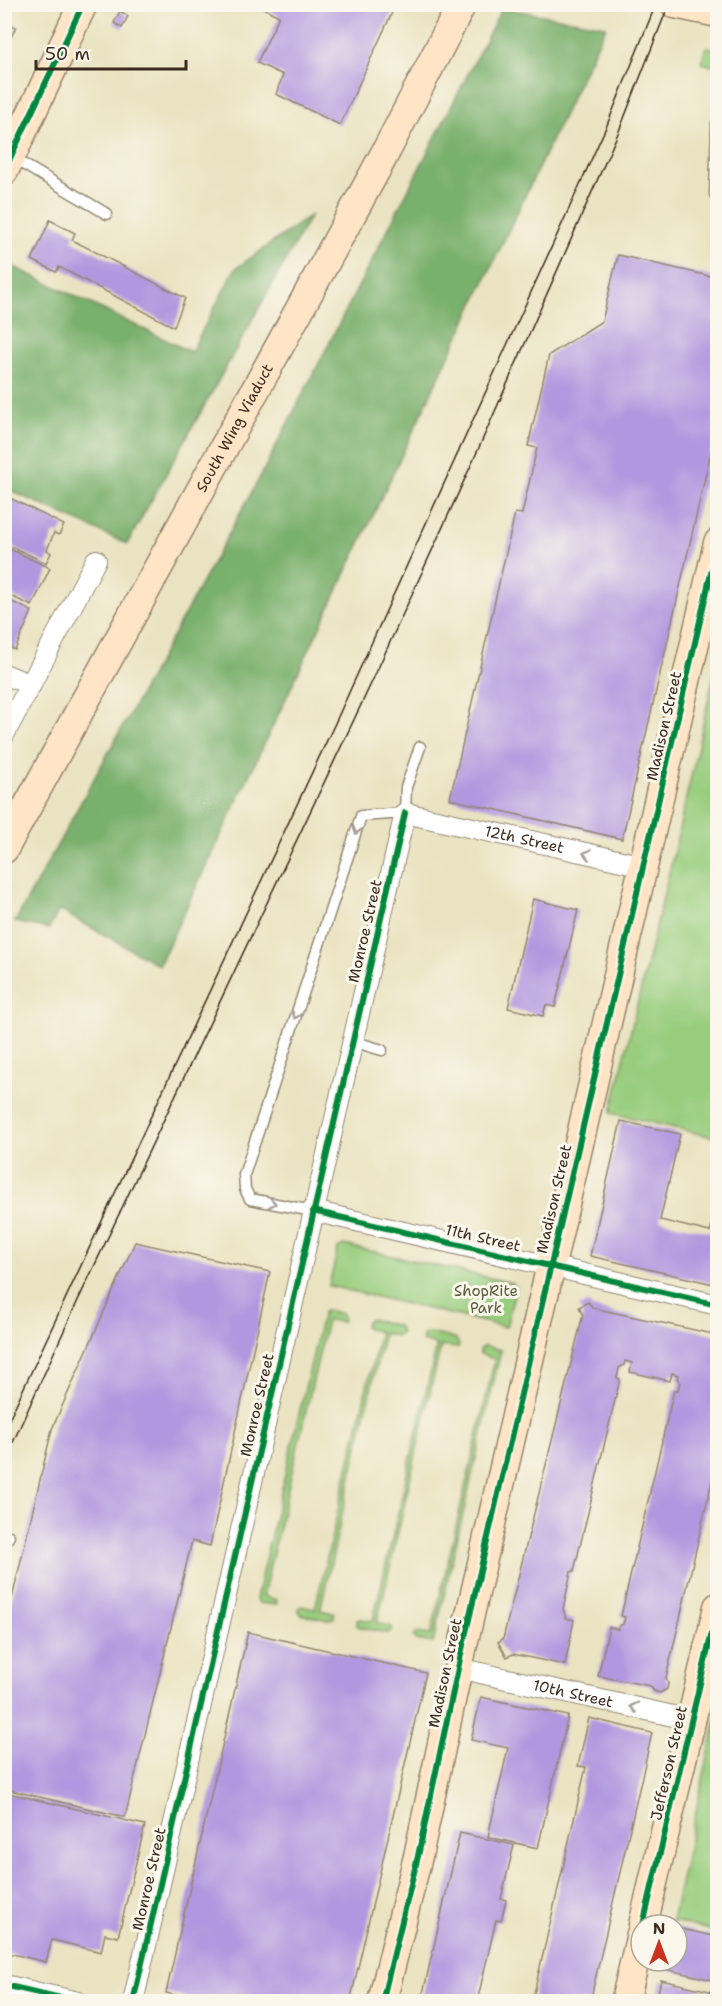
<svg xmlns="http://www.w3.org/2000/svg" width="722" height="2006" viewBox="0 0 722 2006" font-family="'Shantell Sans',sans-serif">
	<rect width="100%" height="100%" fill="#fbf7ec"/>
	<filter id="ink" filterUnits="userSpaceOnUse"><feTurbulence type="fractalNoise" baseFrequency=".0167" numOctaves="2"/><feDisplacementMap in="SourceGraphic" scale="12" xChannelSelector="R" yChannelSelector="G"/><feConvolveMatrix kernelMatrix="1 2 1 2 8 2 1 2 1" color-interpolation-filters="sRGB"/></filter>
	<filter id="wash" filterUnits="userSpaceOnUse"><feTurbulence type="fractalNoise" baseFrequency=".008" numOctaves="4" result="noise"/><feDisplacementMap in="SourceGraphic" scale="24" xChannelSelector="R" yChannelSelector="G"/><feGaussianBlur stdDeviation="1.35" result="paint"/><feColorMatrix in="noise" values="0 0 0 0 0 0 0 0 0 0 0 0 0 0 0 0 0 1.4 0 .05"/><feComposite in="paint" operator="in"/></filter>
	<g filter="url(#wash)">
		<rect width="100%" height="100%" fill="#eae3c1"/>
		<g fill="#98cd7e" stroke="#6a7c4e" stroke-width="1.5">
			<path d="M706,47L717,49V67L701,63Z"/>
			<path d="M717,662V1138L611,1113L674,852Z"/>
			<path d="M344,1245L512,1283L516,1287L506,1327L329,1286L338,1248Z"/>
			<path d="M327,1310L342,1314L343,1320L342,1322L327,1320L263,1596L277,1600L276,1605L259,1603L256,1599L323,1312Z"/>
			<path d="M370,1319L398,1326L401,1332L397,1336L384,1333L382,1341L320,1610L334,1613V1618L329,1620L301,1614L298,1609L301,1606L315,1609L380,1332L365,1328L366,1321Z"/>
			<path d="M429,1333L456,1339L459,1345L458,1348L441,1346L439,1354L377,1623L392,1627V1632L386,1633L360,1627L357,1625V1620L361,1619L373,1621L437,1345L422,1341L424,1334Z"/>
			<path d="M484,1346L501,1350L433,1643L417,1640L414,1637L416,1633L431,1635L495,1359L480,1354V1349Z"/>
			<path d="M717,1715V1932L672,1921Z"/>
		</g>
		<g fill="#7ab06d" stroke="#5a6d46" stroke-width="1.5">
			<path d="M502,8L606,26L159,965L59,910L49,929L15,922L259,479Z"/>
			<path d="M311,215L127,544L5,488L4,281L12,266L191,352L235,269Z"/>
		</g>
		<g id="blocks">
			<g fill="#b097df">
				<path d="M4,4H14L10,15L4,13Z"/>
				<path d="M255,4H396L340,125L276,94L283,75L257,63L279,16Z"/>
				<path d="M120,11L128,16L122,28L114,23Z"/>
				<path d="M4,21L16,27L4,51Z"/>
				<path d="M50,220L75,233L72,240L185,298L174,327L59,267L56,272L32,260Z"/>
				<path d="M618,255L718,278V421L622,839L450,799L515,513L522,514L537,448L528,446L549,355L602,321Z"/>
				<path d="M4,495L64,525L59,535L54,533L47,550L51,553L46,563L4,543Z"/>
				<path d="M4,546L50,568L32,606L4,593Z"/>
				<path d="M4,598L32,611L15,650L4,645Z"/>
				<path d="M533,899L578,910L555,1007L546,1005L543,1016L508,1008Z"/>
				<path d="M621,1121L680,1134L660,1220L710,1232L718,1204V1285L590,1256Z"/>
				<path d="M135,1242L270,1272L210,1546L192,1541L125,1817L5,1789V1628L52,1429Z"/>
				<path d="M588,1302L593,1308L718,1335V1455L666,1678L668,1683L667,1689L660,1693L654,1691L650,1686L598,1676L609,1627L618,1629L619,1626L623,1624L625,1617L621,1616L674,1390H678L680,1382L677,1378L678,1375L672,1373L670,1381L630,1372L632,1363L625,1361L624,1365L619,1368L617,1378L620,1379L574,1571L571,1572L563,1609L565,1615V1618L574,1620L565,1665L513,1654L507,1657L498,1642L503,1639L583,1315L579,1307Z"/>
				<path d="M248,1632L426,1673L350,2002H203L166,1993Z"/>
				<path d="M481,1697L568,1716L538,1848L488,1837L508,1748L471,1740Z"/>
				<path d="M589,1718L652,1733L590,2002H532L586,1767L578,1766Z"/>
				<path d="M4,1792L145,1825L118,1937L105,1934L101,1952L52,1940L46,1962L4,1952Z"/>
				<path d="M460,1833L514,1845L501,1899L506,1900L501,1921L496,1920L477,2002H421Z"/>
				<path d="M677,1928L718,1937V1981L664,1969L666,1961H677Z"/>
				<path d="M661,1980L710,1991L707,2002H656Z"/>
			</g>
		</g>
	</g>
	<g filter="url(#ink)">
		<use href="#blocks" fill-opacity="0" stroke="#928670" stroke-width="1.5"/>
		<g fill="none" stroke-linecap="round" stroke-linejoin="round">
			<defs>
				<g id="lane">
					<path d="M717,123L715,194L718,200"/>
					<path d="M11,157L107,214"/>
					<path d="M352,1041L382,1050"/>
					<path d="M313,1211L250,1199L245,1189L244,1175L361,816L405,813L406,787L420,747"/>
					<path d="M4,1544L9,1536"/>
				</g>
				<g id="street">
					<path d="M4,674L31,685"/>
					<path d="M4,735L96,560"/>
					<path d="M313,1211L718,1305"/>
					<path id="s1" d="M458,1668L691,1720"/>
					<path d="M4,1985L78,2002"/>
					<path id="s2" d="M133,2002L405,813L644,866"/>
				</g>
				<g id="secondary">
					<path d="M675,4L718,13"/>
					<path d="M4,171L83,4"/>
					<path id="s3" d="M4,849L383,157L462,4"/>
					<path d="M643,1925L718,1607"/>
					<path d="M382,2002L418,1856L463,1645L718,543"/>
					<path d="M625,2002L641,1934"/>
				</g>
			</defs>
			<use href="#lane" stroke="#928670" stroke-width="13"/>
			<use href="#street" stroke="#928670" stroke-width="22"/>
			<use href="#secondary" stroke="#928670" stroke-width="31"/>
			<use href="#lane" stroke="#fff" stroke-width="10"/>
			<use href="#street" stroke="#fff" stroke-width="20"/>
			<use href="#secondary" stroke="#ffe4c6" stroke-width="28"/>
			<g stroke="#3b2a1e" stroke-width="1.5">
				<path d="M4,1430L337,719L607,125L656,4"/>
				<path d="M4,1462L72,1313L369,688L473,461L619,131L669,4"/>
			</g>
			<defs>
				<g id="cycleway">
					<path d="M4,171L83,4"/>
					<path d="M313,1211L718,1305"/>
					<path d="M643,1925L718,1607"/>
					<path d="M4,1985L78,2002"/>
					<path d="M133,2002L405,813"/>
					<path d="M382,2002L418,1856L463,1645L718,543"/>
				</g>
			</defs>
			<use href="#cycleway" stroke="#fbf7ec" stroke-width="10"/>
			<use href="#cycleway" stroke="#00873e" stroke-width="6"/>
		</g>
		<defs><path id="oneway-chevron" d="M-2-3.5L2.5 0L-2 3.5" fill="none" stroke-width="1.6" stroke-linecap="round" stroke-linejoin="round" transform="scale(1.5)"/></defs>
		<g stroke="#a79f9a">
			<use href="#oneway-chevron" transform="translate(357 830) rotate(108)"/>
			<use href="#oneway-chevron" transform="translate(587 854) rotate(-167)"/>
			<use href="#oneway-chevron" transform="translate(296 1015) rotate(108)"/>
			<use href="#oneway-chevron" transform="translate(272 1203) rotate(10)"/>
			<use href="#oneway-chevron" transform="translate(634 1707) rotate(-167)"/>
		</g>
	</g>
	<g text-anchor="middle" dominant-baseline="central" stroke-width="6" stroke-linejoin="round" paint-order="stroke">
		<g font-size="15" fill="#3b2a1e" stroke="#fbf7ec">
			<text stroke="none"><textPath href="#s3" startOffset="480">South Wing Viaduct</textPath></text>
			<text transform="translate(664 726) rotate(-77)">Madison Street</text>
			<text stroke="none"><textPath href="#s2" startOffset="1342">12th Street</textPath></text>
			<text transform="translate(365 931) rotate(-77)">Monroe Street</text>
			<text transform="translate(554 1199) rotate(-77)">Madison Street</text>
			<text transform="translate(483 1238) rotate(13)">11th Street</text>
			<text transform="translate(257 1405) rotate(-77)">Monroe Street</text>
			<text transform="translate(445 1673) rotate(-78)">Madison Street</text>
			<text stroke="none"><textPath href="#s1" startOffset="118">10th Street</textPath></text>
			<text transform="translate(669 1763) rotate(-77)">Jefferson Street</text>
			<text transform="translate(149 1879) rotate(-77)">Monroe Street</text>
		</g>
		<g font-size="15" fill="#575b3b" stroke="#fbf7ec">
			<text x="486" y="1291">ShopRite<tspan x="486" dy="17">Park</tspan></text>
		</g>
	</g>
	<rect width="722" height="2006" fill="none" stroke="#fbf7ec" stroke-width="24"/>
	<g transform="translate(659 1943)"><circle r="28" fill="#fbf7ec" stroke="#aea59a" stroke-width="1.5"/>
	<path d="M0-4.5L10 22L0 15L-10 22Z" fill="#c8321e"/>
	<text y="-9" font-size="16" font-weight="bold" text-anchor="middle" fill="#3b2a1e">N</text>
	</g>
	<path d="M36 60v9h150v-9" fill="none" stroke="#3b2a1e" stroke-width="3"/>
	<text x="45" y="60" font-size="18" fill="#3b2a1e" stroke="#fbf7ec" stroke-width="4.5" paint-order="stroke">50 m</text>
</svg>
